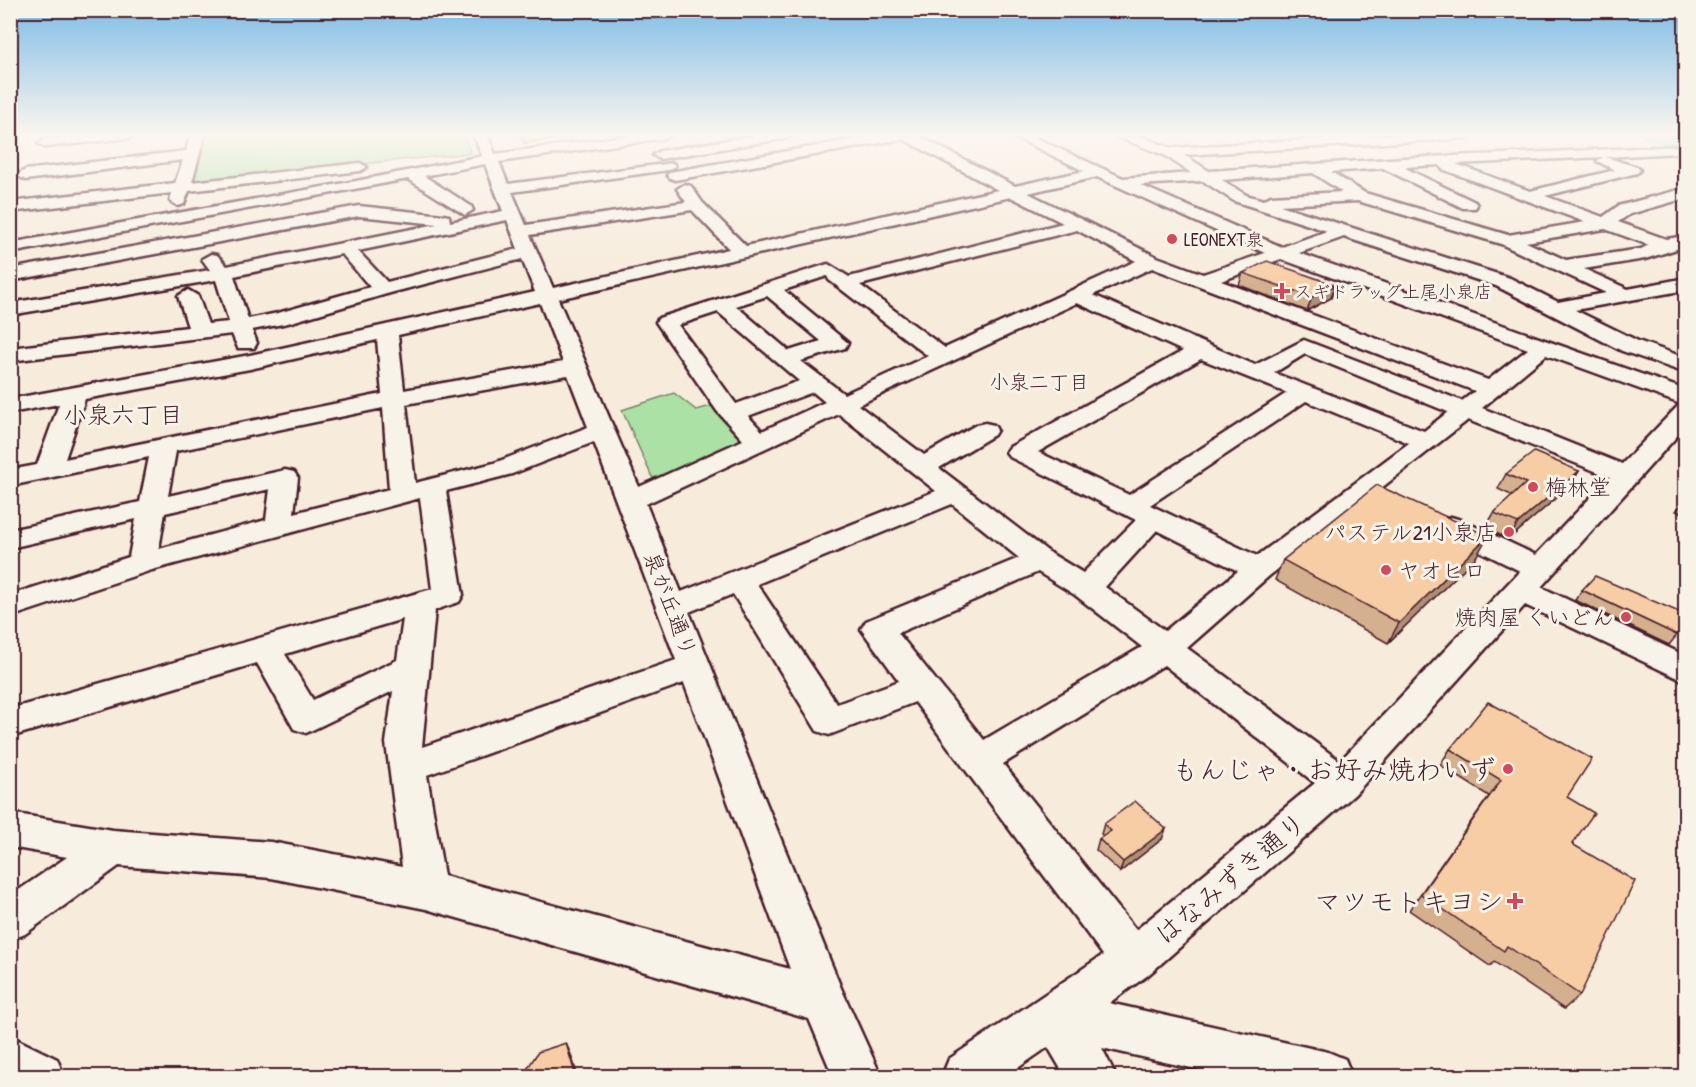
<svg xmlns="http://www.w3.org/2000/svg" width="1696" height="1087" viewBox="0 0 1696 1087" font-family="'Patrick Hand','Klee One',sans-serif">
	<rect width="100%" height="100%" fill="#f7ebdb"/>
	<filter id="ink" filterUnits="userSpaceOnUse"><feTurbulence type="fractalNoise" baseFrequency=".0167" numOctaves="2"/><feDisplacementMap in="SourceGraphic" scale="12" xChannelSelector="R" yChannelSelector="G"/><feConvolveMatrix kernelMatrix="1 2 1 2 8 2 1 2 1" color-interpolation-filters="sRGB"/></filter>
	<g filter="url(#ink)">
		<g fill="#abe1a4" stroke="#7a8068" stroke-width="1.5">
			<path d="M205,134H463L471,153L190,181Z"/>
			<path d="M674,393L696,410L715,405L747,438L661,480L652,477L622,410Z"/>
		</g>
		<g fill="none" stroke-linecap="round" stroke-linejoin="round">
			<path fill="#80c7e1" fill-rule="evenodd" d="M1641,134L1686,135V149L1644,139Z"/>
			<defs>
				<g id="minor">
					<path d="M93,134H136L129,138L45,147L38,143L45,139Z"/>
					<path d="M191,134H205L192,182L360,163L367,167L360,171L189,191L184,204L178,206L170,201L172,193L10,212V202L175,183L183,160L25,180L17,175L25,170L186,151Z"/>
					<path d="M473,134H487L495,154L638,134H672L665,138L499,162L508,184L673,163L675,166L668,170L512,192L526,225L686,202L677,189L685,184L691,186L702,202L746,246L998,190L903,139L675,180L670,178L667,175L670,172L884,134H915L1015,186L1084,171L1009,134H1027L1123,178L1191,173L1164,155L1118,137L1116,134H1135L1171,148L1403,134H1474L1467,138L1184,155L1209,171L1405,158L1683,146L1685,149L1678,153L1605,157L1637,167L1640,170L1637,173L1545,196L1603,217L1618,206L1686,188V198L1630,214L1618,222L1666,239L1686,236V246L1645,259L1584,269L1628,289L1686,278V290L1575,310L1638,341L1686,358V373L1622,351L1496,286L1344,237L1299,253L1686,390V426L1541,587L1686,656V682L1525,605L1355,794L1148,975L1109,1003L1328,1052L1345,1059L1352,1076H1227L1102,1048L1116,1076H1065L1048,1047L1006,1076H942L949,1059L1103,955L915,702L829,735L817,731L733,594L689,612L841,988L881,1076H833L809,1019L426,909L271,878L119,866L25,934L10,940V896L67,857L10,847V813L113,830L271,842L402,867L386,743L393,691L306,733L294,729L257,663L10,737V709L432,589L420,498L152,570L10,617V595L129,557L136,519L10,548V530L140,502L149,457L10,486V470L37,465L59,404L10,413V399L250,355L535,292L522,259L390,293L288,323L252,330L257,343L254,348H238L232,334L10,361V348L188,327L178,296L188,290L198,296L208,324L229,322L216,280L10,315V303L210,270L202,259L211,254L217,255L227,266L437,224L359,216L10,281V269L359,206L443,215L449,216L450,222L503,211L485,164L424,176L471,206L473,210L465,215L408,179L10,253V243L356,181L482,156ZM1603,157L1597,161L1615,170L1530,191L1456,164ZM1440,165L1442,169L1585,222L1508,235L1365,193L1331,172L1383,168L1463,208H1475L1477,205L1475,202L1403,167ZM1313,173L1342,192L1271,196L1263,200L1246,195L1222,180ZM1097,177L1265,253L1203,274L1157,257L1028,193ZM1203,181L1234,201L1327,231L1282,247L1140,185ZM1011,197L1063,223L849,277L828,264L659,318L656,322L717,411L743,440L639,487L558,299ZM1358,201L1501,244L1606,293L1558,302L1510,278L1280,205ZM692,210L729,249L553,288L530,235ZM507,220L518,249L387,282L358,251ZM1605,229L1649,245L1641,249L1566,260L1526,242ZM1077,230L1136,261L945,348L860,285ZM342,254L370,287L278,313L248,319L234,276ZM1281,259L1528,349L1488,380L1221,281ZM1152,268L1475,391L1462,401L1304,340L1255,365L1093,295ZM827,276L829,280L928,356L844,394L801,361L845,348L848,343L784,290ZM767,296L821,341L789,351L736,306ZM540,303L563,362L404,390L398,335ZM1077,303L1183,351L1010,447L1006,452L1010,457L1136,520L1083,573L1050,553L939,468L994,435L997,430L994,425L985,423L976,425L924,455L858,405ZM718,312L799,381L736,404L678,325ZM377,340L382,394L65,459L85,399L250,369ZM1305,354L1448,412L1424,431L1274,373ZM1546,355L1678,403L1684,404L1678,406L1622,464L1482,408ZM1201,359L1287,393L1129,495L1038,452ZM568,375L588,427L494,463L415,483L406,404ZM813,392L825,402L762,431L748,416ZM1306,401L1409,443L1257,556L1150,505ZM383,408L389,489L294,513L298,478L294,472L285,470L168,496L176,451ZM839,414L936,491L681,592L646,504ZM1468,420L1610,477L1536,555L1461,520L1451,517L1441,520L1437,526L1441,532L1520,571L1340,761L1187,648L1269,576ZM594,442L676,660L422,747L435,610L459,602L463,595L446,491L512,474ZM270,489L266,520L159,549L165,513ZM952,504L1019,558L866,621L861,629L899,681L837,704L757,584ZM1157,530L1238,571L1165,631L1105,587ZM1038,572L1075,595L1142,647L984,740L898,633ZM403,619L397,660L313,700L285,654ZM1164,665L1315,783L1136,930L1003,764ZM684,683L790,969L444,876L427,775Z"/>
					<path d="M764,134H795L788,138L660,159L653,155L660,151Z"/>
					<path d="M10,1036L57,1059L64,1076H10Z"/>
				</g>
			</defs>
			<use href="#minor" stroke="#4a1f2b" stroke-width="5"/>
			<use href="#minor" fill="#f7f3e8" fill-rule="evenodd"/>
		</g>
		<g fill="#d4b08f" stroke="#4a1f2b" stroke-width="1.5">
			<path d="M520,134H575L576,137L524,143Z"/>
			<path d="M1243,273L1335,285L1331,298L1307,311L1239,285Z"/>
			<path d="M1579,471L1570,486L1509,539L1485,528L1494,513L1513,496L1498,489L1506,474Z"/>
			<path d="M1686,498V515L1676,511Z"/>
			<path d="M1476,557L1388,643L1275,580L1283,560Z"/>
			<path d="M1582,590L1677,635L1669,645L1575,600Z"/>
			<path d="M1450,749L1567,797L1572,844L1580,995L1564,1009L1494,962L1490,966L1409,910L1489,796L1440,765Z"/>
			<path d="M1104,824L1162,839L1120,872L1096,850L1099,839L1103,836L1101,834Z"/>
		</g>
		<g fill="#ad9074" stroke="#4a1f2b" stroke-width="1.5">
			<path d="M522,134H575L576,137L524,143Z"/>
			<path d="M1335,285L1331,298L1307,311L1312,297Z"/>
			<path d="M1579,471L1570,486L1509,539L1518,523Z"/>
			<path d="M1488,536L1476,557L1388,643L1399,623Z"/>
			<path d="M1166,829L1162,839L1120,872L1123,862Z"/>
			<path d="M566,1043L572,1057L578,1077H576Z"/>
		</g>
		<g fill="#f7cda6" stroke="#4a1f2b" stroke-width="1.5">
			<path d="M1267,261L1335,285L1312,297L1243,273Z"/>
			<path d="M1534,452L1579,471L1518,523L1494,513L1526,483L1506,474Z"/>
			<path d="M1377,485L1488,536L1399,623L1283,560Z"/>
			<path d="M1595,576L1686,615V619L1677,635L1582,590Z"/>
			<path d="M1488,702L1592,759L1567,797L1594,813L1572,844L1635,881L1580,995L1507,946L1504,951L1421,894L1501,780L1450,749Z"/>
			<path d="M1135,801L1166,829L1123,862L1099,839L1111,831L1104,824Z"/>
			<path d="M566,1043L576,1077H522L538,1052Z"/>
		</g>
	</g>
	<linearGradient id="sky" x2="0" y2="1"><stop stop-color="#7ebce5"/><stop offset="0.47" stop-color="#fbf6ef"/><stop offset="1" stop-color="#fbf6ef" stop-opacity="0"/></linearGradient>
	<rect width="1696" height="286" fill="url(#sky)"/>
	<g fill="#d1495b" stroke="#f7f3e8" stroke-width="2">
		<circle cx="1172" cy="239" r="6"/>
		<path d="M1279 282h6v6h6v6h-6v6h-6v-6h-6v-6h6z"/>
		<circle cx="1533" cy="487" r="6"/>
		<circle cx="1509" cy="532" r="6"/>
		<circle cx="1386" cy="570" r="6"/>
		<circle cx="1626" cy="617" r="6"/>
		<circle cx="1508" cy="769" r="6"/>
		<path d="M1512 892h6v6h6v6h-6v6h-6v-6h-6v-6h6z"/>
	</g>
	<g text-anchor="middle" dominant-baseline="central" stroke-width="6" stroke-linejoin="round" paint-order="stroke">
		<g font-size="18" fill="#4a1f2b" stroke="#f7f3e8" text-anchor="start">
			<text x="1184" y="239">LEONEXT泉</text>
			<text x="1294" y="291">スギドラッグ上尾小泉店</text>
		</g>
		<g font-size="20" fill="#4a1f2b" stroke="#f7f3e8">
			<text x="1039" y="381">小泉二丁目</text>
		</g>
		<g font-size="22" fill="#4a1f2b" stroke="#f7f3e8" text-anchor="start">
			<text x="1545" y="487">梅林堂</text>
			<text x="1497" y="532" text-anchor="end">パステル21小泉店</text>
			<text x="1398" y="570">ヤオヒロ</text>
			<text x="1614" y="617" text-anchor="end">焼肉屋 くいどん</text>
		</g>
		<g font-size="22" fill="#4a1f2b" stroke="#f7f3e8">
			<text transform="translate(671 604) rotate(69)">泉が丘通り</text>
		</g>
		<g font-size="24" fill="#4a1f2b" stroke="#f7f3e8">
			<text x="123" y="414">小泉六丁目</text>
		</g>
		<g font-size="27" fill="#4a1f2b" stroke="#f7f3e8" text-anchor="end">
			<text x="1496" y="769">もんじゃ・お好み焼わいず</text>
			<text x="1503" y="901">マツモトキヨシ</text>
		</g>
		<g font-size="27" fill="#4a1f2b" stroke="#f7f3e8">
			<text transform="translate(1230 878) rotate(-40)">はなみずき通り</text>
		</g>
	</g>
	<rect width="1696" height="1087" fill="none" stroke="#f7f3e8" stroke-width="36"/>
	<rect x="18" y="18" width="1660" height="1051" fill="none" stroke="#4a1f2b" stroke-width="2" filter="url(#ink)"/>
</svg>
